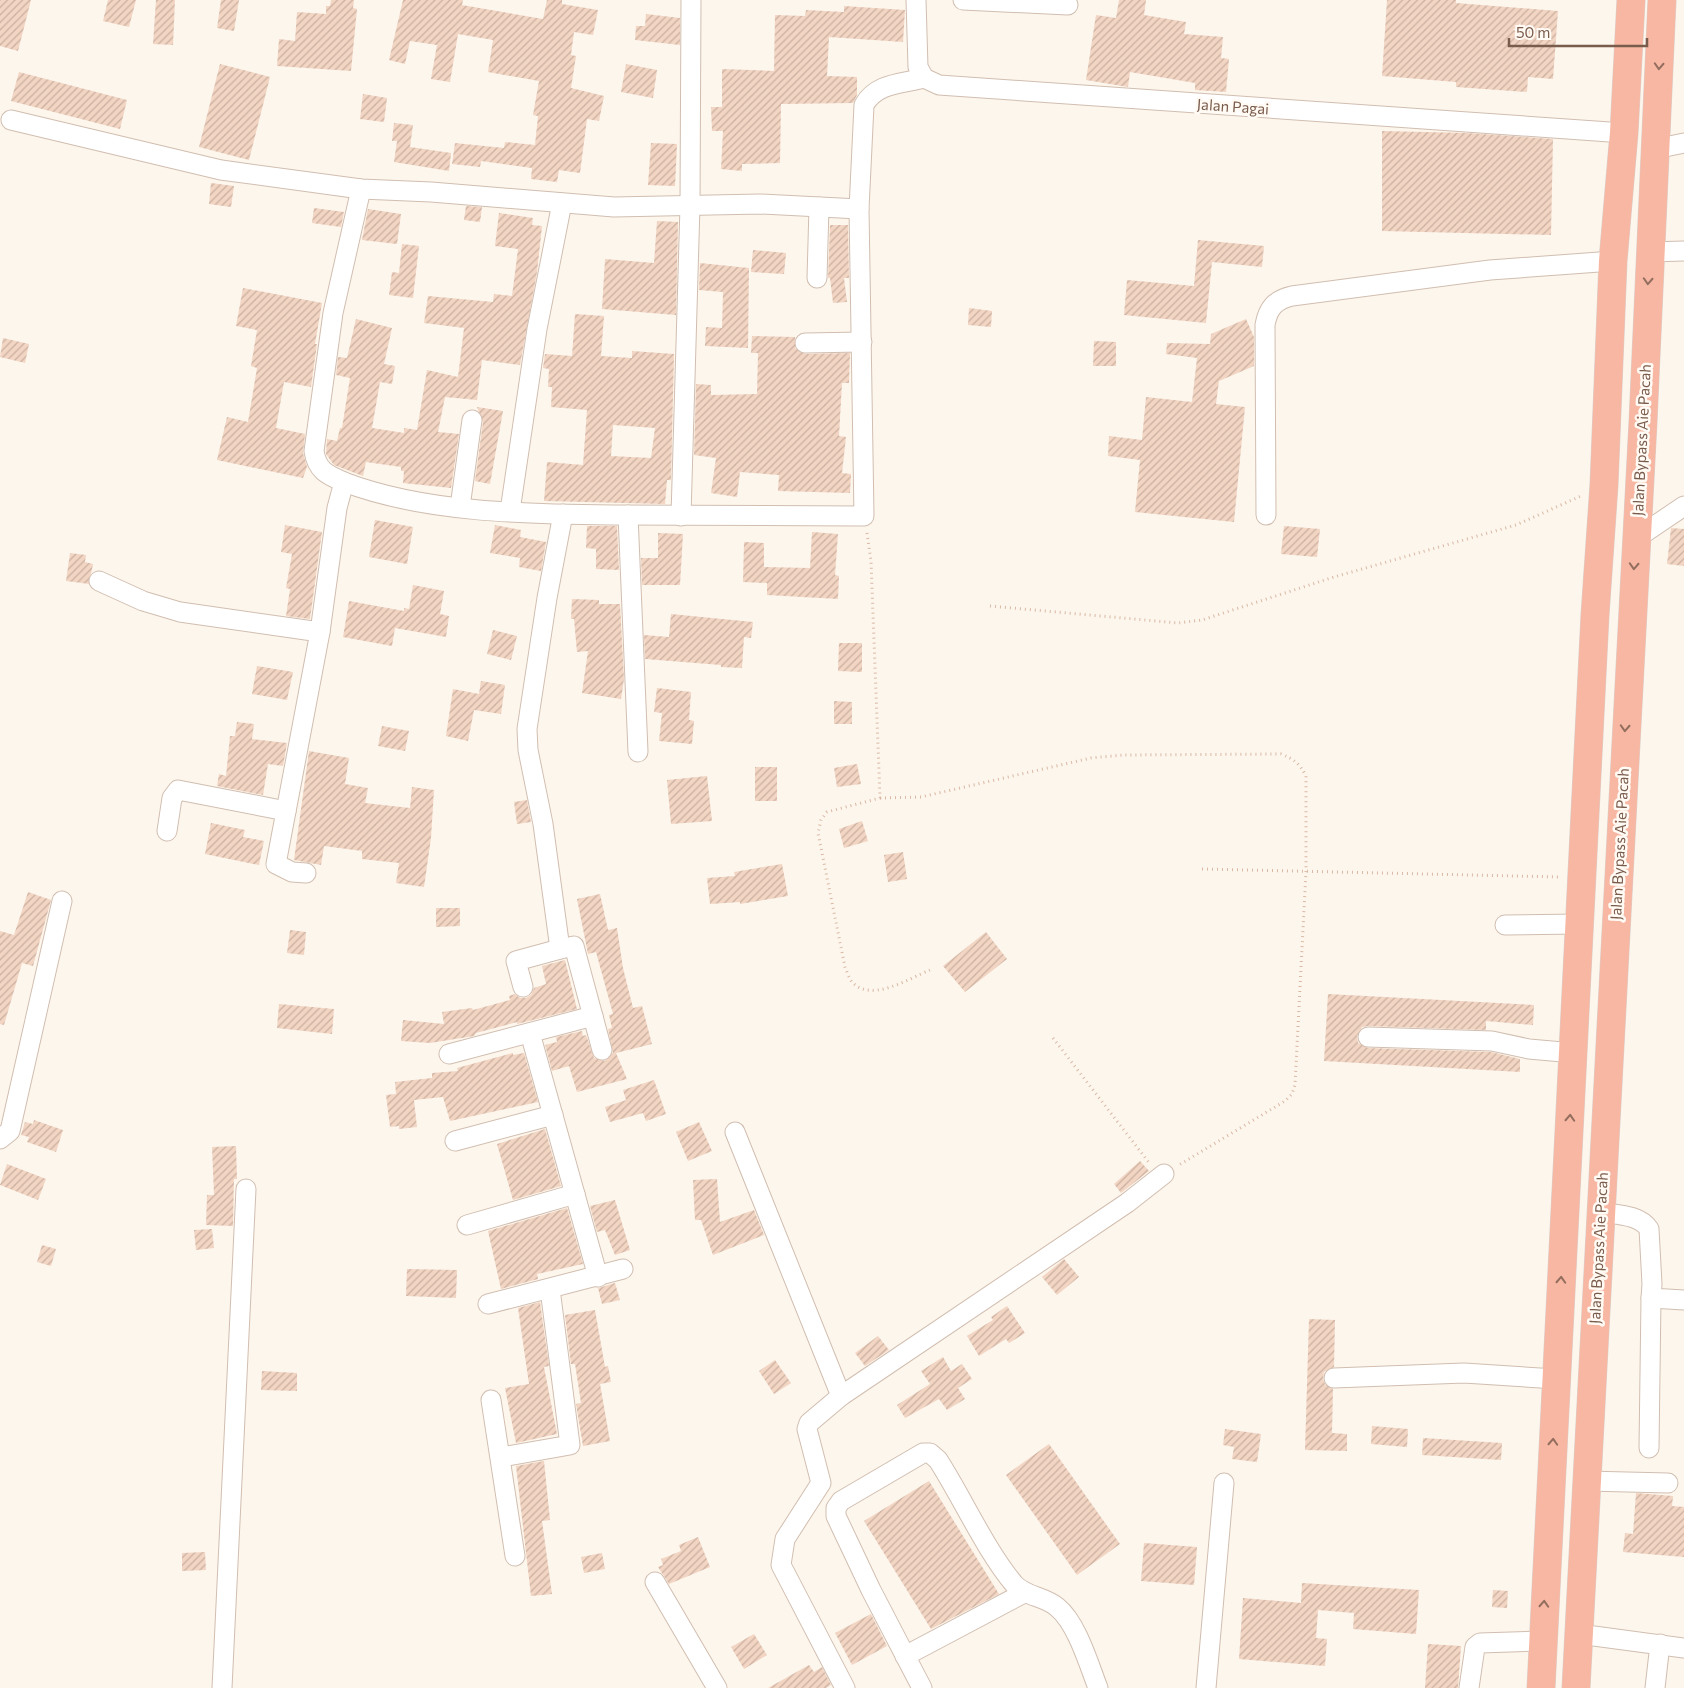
<svg xmlns="http://www.w3.org/2000/svg" width="1684" height="1688" viewBox="0 0 1684 1688" font-family="Commissioner,sans-serif">
	<defs>
		<pattern id="building-hatch" width="6" height="6" patternUnits="userSpaceOnUse" patternTransform="scale(1.25)"><rect width="6" height="6" fill="#f3d5c3"/><path d="M-1 1l2-2M0 6l6-6M5 7l2-2" fill="none" stroke="#cab0a1"/></pattern>
	</defs>
	<rect width="100%" height="100%" fill="#fdf6ec"/>
	<g fill="url(#building-hatch)" fill-rule="evenodd">
		<path d="M0,0H31L18,51L0,46Z"/>
		<path d="M108,0H136L129,27L103,21Z"/>
		<path d="M156,0H175L173,45L153,44Z"/>
		<path d="M221,0H239L234,31L217,28Z"/>
		<path d="M331,0H354L353,8L357,9L351,71L277,66L279,39L295,41L297,12L326,14V6H330Z"/>
		<path d="M403,0H463L462,5L543,19L547,0H562V4L598,10L593,35L574,32L571,55L576,56L571,88L604,96L599,121L587,119L580,173L559,170L557,182L531,179L532,168L481,161L480,167L452,164L455,143L504,148L505,142L535,145L538,116L533,115L539,81L488,72L493,40L458,34L450,82L431,79L437,45L410,41L405,64L389,60Z"/>
		<path d="M1119,0H1146L1144,15L1186,22L1184,34L1223,37L1221,58L1229,59L1226,92L1195,90V83L1130,72L1128,87L1086,80L1096,15L1116,18Z"/>
		<path d="M1387,0H1456V3L1558,11L1553,79L1528,77L1527,92L1456,87V82L1382,76Z"/>
		<path d="M844,6L905,10L903,42L829,37L827,76L857,77V95L853,103L781,104L780,163L742,164V171L721,169L723,131H712L711,107H722V69L774,71L775,15L805,16L806,10L844,12Z"/>
		<path d="M646,14L680,18V45L635,40L636,26H645Z"/>
		<path d="M220,64L270,77L249,160L199,147Z"/>
		<path d="M626,64L657,70L653,98L621,92Z"/>
		<path d="M19,72L127,100L120,129L11,101Z"/>
		<path d="M363,94L387,98L384,122L360,119Z"/>
		<path d="M394,123L413,125L410,147L451,153L449,171L394,162L397,141H392Z"/>
		<path d="M1382,131L1467,133L1553,139L1551,235L1382,231Z"/>
		<path d="M651,143L677,144L675,186L648,185Z"/>
		<path d="M211,183L234,186L231,207L209,204Z"/>
		<path d="M466,206L482,207L480,222L464,220Z"/>
		<path d="M314,208L344,212L341,227L312,223Z"/>
		<path d="M368,209L401,214L397,244L362,240Z"/>
		<path d="M499,213L533,218L532,225L542,226L537,272L520,365L482,360L477,400L445,397L438,432L459,434L451,488L403,483L404,471H401V467L366,462L363,476L334,465L326,454L327,439L337,441L340,428H342L350,378L336,375L338,357L347,358L356,319L392,328L384,364L395,366L392,384L380,382L372,428L404,433V428L417,430L427,370L458,377L464,328L424,323L428,296L493,302L494,294L512,296L518,249L495,246Z"/>
		<path d="M657,221L678,222L676,315L602,309L605,259L654,263Z"/>
		<path d="M830,225H848L849,278H844L847,302L833,303L830,278H828Z"/>
		<path d="M1198,240L1264,246L1262,267L1212,262L1206,323L1124,315L1127,280L1194,286Z"/>
		<path d="M402,244L419,246L413,298L389,295L392,272L399,273Z"/>
		<path d="M753,250L786,253L784,274L751,272Z"/>
		<path d="M700,263L749,268L748,348L705,346L706,327L722,328L723,292L699,290Z"/>
		<path d="M243,288L322,303L315,344H317L311,387L284,382L276,428L305,434L303,453L307,467L303,478L217,460L227,417L248,422L257,368L251,366L257,330L236,326Z"/>
		<path d="M969,308L992,311L991,327L968,325Z"/>
		<path d="M575,314L604,316L601,356L632,358V351L674,354L671,480H667L665,504L544,501L547,462L583,465L587,410L551,407L552,387H548L549,369L543,368L545,354L572,356ZM613,425L655,428L651,458L611,456Z"/>
		<path d="M1246,319L1254,337V366L1219,381L1216,404L1245,407L1234,522L1135,512L1140,460L1108,456L1109,436L1142,440L1146,397L1192,402L1197,358L1166,354L1167,343L1210,344L1211,334Z"/>
		<path d="M752,336L795,337V348L805,354L850,353L849,383H842L839,436L846,437L842,473L851,474L850,493L778,491L779,475L740,472L737,497L711,493L716,458L694,455L696,384L711,385V395L757,394L758,353H751Z"/>
		<path d="M3,338L29,344L25,363L0,357Z"/>
		<path d="M1094,341L1116,342V366H1093Z"/>
		<path d="M477,407L503,411L490,484L475,481L483,422Z"/>
		<path d="M375,520L413,527L407,564L369,557Z"/>
		<path d="M285,525L322,532L310,619L286,616L290,589L286,588L292,554L281,552Z"/>
		<path d="M495,525L521,530L520,537L546,542L541,571L519,567L520,558L490,553Z"/>
		<path d="M587,526H617L619,570L596,569V549L586,548Z"/>
		<path d="M1284,526L1320,529L1317,557L1281,554Z"/>
		<path d="M1671,528L1684,529V566L1667,564Z"/>
		<path d="M812,532L838,534L835,575L839,576L838,599L767,595V583L743,582L744,542L764,543V567L810,568Z"/>
		<path d="M658,533L683,534L680,585H642L641,558H658Z"/>
		<path d="M70,553L86,555L85,562L93,564L89,584L66,581Z"/>
		<path d="M413,585L444,591L440,614L449,616L446,637L395,628L392,646L343,637L349,601L404,611V608L409,609Z"/>
		<path d="M572,599L599,600V604H620L624,679L621,699L582,693L588,651L577,652L574,619H571Z"/>
		<path d="M671,614L753,622L751,638L744,637L742,668L721,667V665L645,659L644,635L669,637Z"/>
		<path d="M493,630L517,636L511,660L487,654Z"/>
		<path d="M839,643H862V672L838,671Z"/>
		<path d="M257,666L293,672L287,700L252,694Z"/>
		<path d="M481,681L505,685L501,714L474,710L468,741L446,736L453,689L479,694Z"/>
		<path d="M657,688L691,692L689,720L694,721L692,744L659,741L662,713L654,712Z"/>
		<path d="M834,701L852,702V724H834Z"/>
		<path d="M237,722L254,724L252,739L287,743L283,766L268,764L263,795L217,786L219,774L226,776L230,736H235Z"/>
		<path d="M382,726L409,731L405,751L378,746Z"/>
		<path d="M309,751L349,758L345,784L368,788L365,803L410,808L412,787L434,790L431,838L424,887L396,883L399,863L362,859V851L324,846L321,865L294,860Z"/>
		<path d="M857,764L861,784L837,787L834,768Z"/>
		<rect x="755" y="767" width="22" height="34"/>
		<path d="M707,776L712,821L671,824L667,780Z"/>
		<path d="M527,800L531,822L517,824L514,802Z"/>
		<path d="M862,821L868,841L844,848L839,829Z"/>
		<path d="M211,823L245,830L243,837L264,841L259,865L205,854Z"/>
		<path d="M903,852L907,879L888,882L884,855Z"/>
		<path d="M782,864L788,896L740,904V902L710,904L707,878L735,876L734,872Z"/>
		<path d="M28,892L51,900L33,966L22,963L4,1025L0,1024V931L14,935Z"/>
		<path d="M600,894L608,930L617,928L623,968L633,1008L642,1006L652,1044L616,1053L627,1079L577,1092L569,1066L552,1071L545,1045L557,1042L556,1037L582,1031L583,1036L586,1035L594,1058L605,1061L613,1053L608,1029L612,1028L609,1015L613,1014L596,952L588,954L577,899Z"/>
		<path d="M436,908H460V926L436,927Z"/>
		<path d="M290,930L306,932L304,955L287,953Z"/>
		<path d="M986,932L1007,959L965,992L943,966Z"/>
		<path d="M565,960L577,1009L517,1024V1022L476,1033L474,1036L430,1043L401,1041L403,1020L444,1024L442,1012L472,1008L473,1010L510,1000L509,996L515,994L520,998H526L531,995L534,988L546,984L542,966Z"/>
		<path d="M1328,994L1534,1005L1533,1025L1486,1021V1030L1368,1026L1362,1027L1357,1036L1358,1043L1368,1048L1491,1052L1520,1059V1072L1324,1061Z"/>
		<path d="M279,1004L334,1009L332,1034L277,1028Z"/>
		<path d="M513,1053V1055L524,1053L538,1102L450,1121L443,1097L414,1100L417,1127L399,1129V1126L390,1127L386,1095L396,1094L395,1082L432,1078V1073L458,1071L457,1068Z"/>
		<path d="M654,1080L666,1114L646,1121L643,1113L610,1122L605,1107L626,1100L623,1090Z"/>
		<path d="M34,1120L63,1130L56,1152L27,1142L29,1137L21,1135L25,1122L33,1124Z"/>
		<path d="M699,1122L712,1151L688,1161L676,1132Z"/>
		<path d="M545,1129L561,1186L513,1200L497,1144Z"/>
		<path d="M236,1146L237,1179H234L233,1226L206,1225L207,1195H214L212,1147Z"/>
		<path d="M1140,1161L1149,1171L1121,1193L1114,1184Z"/>
		<path d="M7,1164L46,1179L38,1200L0,1185Z"/>
		<path d="M717,1179L720,1222L754,1210L764,1235L713,1255L701,1220H695L693,1180Z"/>
		<path d="M615,1200L630,1250L615,1255L605,1230L597,1232L590,1206Z"/>
		<path d="M567,1208L583,1264L537,1274L538,1279L501,1289L488,1231Z"/>
		<path d="M212,1229L214,1248L196,1250L194,1230Z"/>
		<path d="M42,1245L56,1249L51,1266L37,1262Z"/>
		<path d="M1064,1259L1079,1277L1057,1295L1042,1277Z"/>
		<path d="M407,1269L457,1270L456,1298L406,1296Z"/>
		<path d="M615,1283L620,1300L602,1304L598,1288Z"/>
		<path d="M540,1302L549,1366L544,1367L557,1434L516,1443L505,1388L529,1384L518,1308Z"/>
		<path d="M1007,1306L1025,1333L1009,1343L1006,1339L979,1356L967,1336L993,1320L991,1317Z"/>
		<path d="M595,1310L605,1367L608,1366L611,1382L600,1384L610,1441L583,1446L576,1404L581,1403L575,1364H571L565,1315Z"/>
		<path d="M1309,1319L1335,1320L1334,1367L1324,1372L1323,1379L1325,1384L1333,1389L1332,1433L1347,1434V1451L1305,1450Z"/>
		<path d="M878,1336L889,1350L865,1366L855,1353Z"/>
		<path d="M943,1357L951,1371L962,1364L972,1379L958,1388L965,1399L947,1410L939,1399L905,1418L897,1405L930,1384L921,1371Z"/>
		<path d="M775,1360L791,1383L774,1394L759,1371Z"/>
		<path d="M262,1371L297,1373V1391L261,1390Z"/>
		<path d="M1372,1426L1408,1429L1407,1447L1371,1444Z"/>
		<path d="M1225,1429L1261,1434L1257,1462L1232,1459L1234,1447L1223,1445Z"/>
		<path d="M1423,1438L1502,1443L1501,1460L1422,1455Z"/>
		<path d="M1049,1444L1120,1544L1077,1575L1006,1475Z"/>
		<path d="M544,1461L550,1520L542,1521L552,1594L531,1596L516,1466Z"/>
		<path d="M929,1481L999,1594L931,1629L864,1521Z"/>
		<path d="M1636,1493L1673,1496L1672,1506L1684,1507V1557L1623,1552L1625,1533L1633,1534Z"/>
		<path d="M698,1537L710,1567L669,1584L658,1567L663,1565L661,1559L681,1551L679,1545Z"/>
		<path d="M1144,1543L1197,1547L1194,1585L1141,1581Z"/>
		<path d="M205,1552L206,1570L182,1571V1553Z"/>
		<path d="M602,1553L605,1569L584,1573L581,1557Z"/>
		<path d="M1302,1583L1419,1590L1416,1634L1353,1629L1354,1613L1318,1610L1316,1638L1327,1639L1325,1666L1239,1659L1243,1598L1301,1603Z"/>
		<path d="M1493,1590L1508,1591L1507,1608L1492,1607Z"/>
		<path d="M871,1614L887,1646L852,1665L835,1633Z"/>
		<path d="M754,1634L767,1655L744,1669L731,1647Z"/>
		<path d="M1428,1644L1461,1646L1458,1688H1425Z"/>
		<path d="M809,1665L814,1672L822,1667L831,1685L826,1688H768Z"/>
	</g>
	<g fill="none" stroke-linecap="round" stroke-linejoin="round">
		<defs>
			<g id="minor">
				<path d="M916,0L918,67L924,78L939,85L1624,133"/>
				<path d="M963,0L1068,5"/>
				<path d="M11,120L221,170L361,189L431,192L614,207L760,204L859,209"/>
				<path d="M1655,149L1684,143"/>
				<path d="M1650,252L1684,251"/>
				<path d="M817,278L819,207"/>
				<path d="M805,343L862,342"/>
				<path d="M344,482C328,475 317,471 314,451L333,313L361,189"/>
				<path d="M460,507L472,420"/>
				<path d="M510,511L537,329L562,203"/>
				<path d="M563,514L547,598L527,729L528,750L543,824L560,949L574,946L602,1050"/>
				<path d="M628,515L638,752"/>
				<path d="M1266,515L1265,325C1268,308 1275,300 1292,296L1490,270L1613,261"/>
				<path d="M681,516L690,206L691,0"/>
				<path d="M1635,539L1684,506"/>
				<path d="M99,581L143,601L180,612L320,632"/>
				<path d="M167,831L172,798L178,790L286,811"/>
				<path d="M306,873L292,872L276,864L320,632L337,508L344,482C425,513 528,514 614,515C698,516 781,515 864,516L859,209L864,105C876,83 901,84 924,78"/>
				<path d="M1505,925L1579,924"/>
				<path d="M523,987L516,961L560,949"/>
				<path d="M530,1033L598,1277"/>
				<path d="M1368,1037L1492,1041L1529,1049L1574,1053"/>
				<path d="M449,1054L593,1016"/>
				<path d="M735,1132L841,1396"/>
				<path d="M0,1139L10,1131L62,901"/>
				<path d="M455,1141L553,1115"/>
				<path d="M1600,1212C1616,1215 1639,1214 1649,1229L1652,1284L1651,1298L1684,1300"/>
				<path d="M467,1225L575,1194"/>
				<path d="M488,1304L623,1269"/>
				<path d="M1334,1378L1464,1373L1556,1379"/>
				<path d="M491,1400L515,1556"/>
				<path d="M1649,1448L1651,1298"/>
				<path d="M501,1457L570,1445L550,1289"/>
				<path d="M1586,1481L1668,1483"/>
				<path d="M655,1582L717,1688"/>
				<path d="M1579,1634L1684,1648"/>
				<path d="M905,1656L1024,1593"/>
				<path d="M222,1688L246,1189"/>
				<path d="M845,1688L781,1565L785,1539L821,1483L807,1429L809,1423L841,1396L1127,1203L1164,1174"/>
				<path d="M922,1688L871,1590L836,1516V1508L841,1501L923,1453H930L938,1460C963,1499 985,1549 1014,1584C1026,1597 1044,1596 1057,1607C1077,1623 1089,1665 1098,1688"/>
				<path d="M1206,1688L1224,1483"/>
				<path d="M1469,1688L1475,1647L1480,1643L1542,1641"/>
				<path d="M1655,1688L1660,1644"/>
			</g>
			<g id="highway">
				<path d="M1541,1688L1595,615L1604,485L1613,261L1624,133L1631,0"/>
				<path d="M1576,1688L1643,422L1662,0"/>
			</g>
		</defs>
		<use href="#minor" stroke="#d1beb0" stroke-width="21"/>
		<use href="#highway" stroke="#dad1cd" stroke-width="29"/>
		<g stroke="#d9b8a5" stroke-width="3" stroke-dasharray="1 4" stroke-linecap="butt">
			<path d="M867,533L871,561L880,798L827,812L821,820L818,833L845,967C847,972 849,978 852,982C871,1003 908,979 930,970"/>
			<path d="M990,606L1178,623L1202,620L1334,577L1516,525L1581,496"/>
			<path d="M880,798L921,797L1091,758L1123,755L1281,754C1294,759 1300,764 1306,776V871L1295,1085L1292,1094L1285,1101L1179,1165"/>
			<path d="M1202,869L1560,877"/>
			<path d="M1053,1038L1150,1164"/>
		</g>
		<use href="#minor" stroke="#fff" stroke-width="19"/>
		<use href="#highway" stroke="#f7b7a3" stroke-width="28"/>
	</g>
	<defs><path id="oneway-chevron" d="M-2-3.5L2.5 0L-2 3.5" fill="none" stroke-width="1.6" stroke-linecap="round" stroke-linejoin="round" transform="scale(1.25)"/></defs>
	<g stroke="#936e5e">
		<use href="#oneway-chevron" transform="translate(1659 66) rotate(93)"/>
		<use href="#oneway-chevron" transform="translate(1648 281) rotate(93)"/>
		<use href="#oneway-chevron" transform="translate(1634 566) rotate(93)"/>
		<use href="#oneway-chevron" transform="translate(1625 728) rotate(93)"/>
		<use href="#oneway-chevron" transform="translate(1570 1118) rotate(-87)"/>
		<use href="#oneway-chevron" transform="translate(1561 1280) rotate(-87)"/>
		<use href="#oneway-chevron" transform="translate(1553 1442) rotate(-87)"/>
		<use href="#oneway-chevron" transform="translate(1544 1604) rotate(-87)"/>
	</g>
	<g text-anchor="middle" dominant-baseline="central" stroke-width="5" stroke-linejoin="round" paint-order="stroke">
		<g font-size="15" fill="#7a5c4d" stroke="#fffaf3">
			<text transform="translate(1233 106) rotate(4)">Jalan Pagai</text>
			<text transform="translate(1641 440) rotate(-87)">Jalan Bypass Aie Pacah</text>
			<text transform="translate(1619 844) rotate(-87)">Jalan Bypass Aie Pacah</text>
			<text transform="translate(1598 1248) rotate(-87)">Jalan Bypass Aie Pacah</text>
		</g>
	</g>
	<path d="M1509 38v8h138v-8" fill="none" stroke="#7a5c4d" stroke-width="2.5"/>
	<text x="1516" y="38" font-size="15" fill="#7a5c4d" stroke="#fffaf3" stroke-width="4" paint-order="stroke">50 m</text>
</svg>
